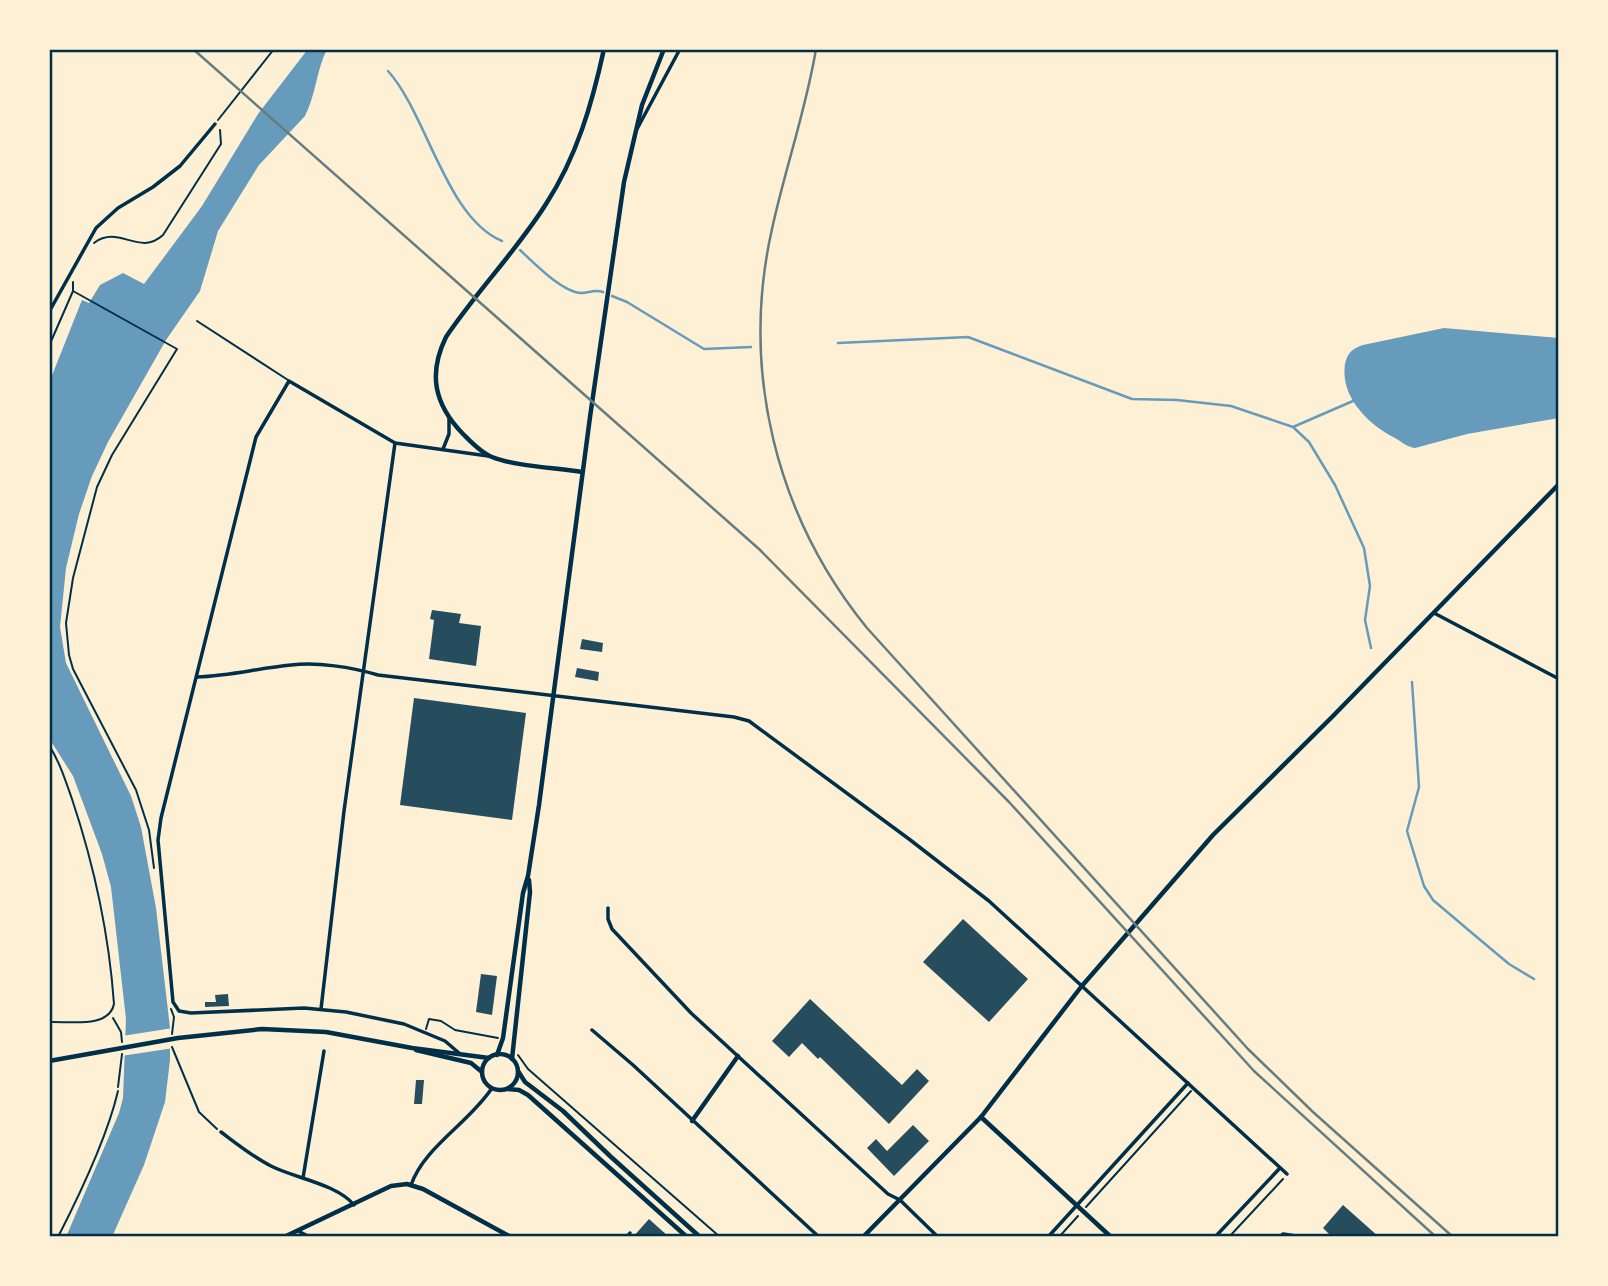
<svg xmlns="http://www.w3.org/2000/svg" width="1608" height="1286" viewBox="0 0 1608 1286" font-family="Karla,sans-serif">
	<rect width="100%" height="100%" fill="#fdf0d5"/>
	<g fill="#669bbc">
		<path d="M308,49H327C316,72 316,94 305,116L259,165L218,231L200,291L166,340L108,442L92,476L79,514L66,568L60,627L66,663L131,796L141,827L156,908L170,1028V1060L165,1102L144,1165L112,1237H66L119,1113L123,1098L126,1019L111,887L102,854L73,776L49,738V383L82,300L89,303L100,285L123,273L144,284L202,206L258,114Z"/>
		<path d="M1444,328L1559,338V418L1467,434L1415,448C1407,447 1402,442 1395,438C1368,424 1340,397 1345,364C1347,353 1353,348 1363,345Z"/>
	</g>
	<path fill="#fdf0d5" d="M173,1028L174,1048L121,1056L122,1036Z"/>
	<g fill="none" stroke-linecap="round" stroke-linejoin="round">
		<g stroke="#669bbc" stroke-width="2.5">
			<path d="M388,71C427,114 446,218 502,241"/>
			<path d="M520,250C534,263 562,292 581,293C589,293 594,289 603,292"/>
			<path d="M612,296L627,302L704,349L751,347"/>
			<path d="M838,343L968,337L1132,399L1177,400L1231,406L1293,427L1353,401"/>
			<path d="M1294,428L1309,442L1335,485L1364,548L1370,586L1365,620L1371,648"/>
			<path d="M1412,682L1419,787L1407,831L1424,886L1433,900L1472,933L1509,964L1534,979"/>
		</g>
	</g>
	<g fill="#264d5e">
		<path d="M432,610L461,614L459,623L481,626L476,666L429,659L434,620L430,619Z"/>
		<path d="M582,639L603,643L602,652L580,649Z"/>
		<path d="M577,668L599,672L598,681L575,677Z"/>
		<path d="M414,698L526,713L512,820L400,805Z"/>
		<path d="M963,919L1028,979L989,1022L923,962Z"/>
		<path d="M481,974L497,976L492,1015L476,1012Z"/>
		<path d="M228,994L229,1006L205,1007V1002H216L215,995Z"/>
		<path d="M810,999L902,1085L917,1069L929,1081L889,1124L820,1057L818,1059L802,1043L789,1057L772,1041Z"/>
		<path d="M416,1080H424L422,1104H414Z"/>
		<path d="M913,1125L929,1141L894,1176L867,1148L876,1139L887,1151Z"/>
		<path d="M1343,1205L1379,1237H1332L1323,1228Z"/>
		<path d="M649,1219L669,1237H633Z"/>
	</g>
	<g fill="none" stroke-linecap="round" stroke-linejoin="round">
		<g stroke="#003049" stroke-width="2">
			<path d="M218,120L274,49"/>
			<path d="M94,243C119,224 139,257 163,235L221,144L220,130"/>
			<path d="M73,291L177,349L112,455L97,487L73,578L66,623L69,655L73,669L136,790L149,830L154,868"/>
			<path d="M49,346L73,291V282"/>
			<path d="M171,1009L174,1017L172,1034"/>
			<path d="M113,1018L121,1032L122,1042"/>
			<path d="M426,1029L429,1019L441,1021L455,1030L498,1038"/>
			<path d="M172,1047L199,1112L217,1129"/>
			<path d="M518,1055L528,1069L720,1237"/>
			<path d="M118,1087L122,1054"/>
			<path d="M1086,1207L1191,1091"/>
			<path d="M1059,1237L1078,1216"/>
			<path d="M1229,1237L1283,1179"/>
		</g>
		<g stroke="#003049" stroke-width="2">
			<path d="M197,321L288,380"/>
			<path d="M49,745C60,763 65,779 72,799C94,865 109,934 114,1004C109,1029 69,1021 49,1022"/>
			<path d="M58,1237C80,1194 107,1138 118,1091"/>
		</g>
		<g stroke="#003049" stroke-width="3.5">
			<path d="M637,129L680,49"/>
			<path d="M49,312L96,228L118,208L153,187L180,166L215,124"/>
			<path d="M443,449L449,434V418"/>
			<path d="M1434,613L1559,679"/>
			<path d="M197,677C230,676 259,668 291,665C318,662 351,667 378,675L734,717L749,721L909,839L989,901L1287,1174"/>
			<path d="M608,908V919L612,929L691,1013L888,1194L900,1200L938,1237"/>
			<path d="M321,1009L344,811L395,443"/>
			<path d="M592,1030L633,1065L819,1237"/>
			<path d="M459,1053L445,1041L404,1024L346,1012L304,1008L191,1013L179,1011L173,1002L158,840L161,818L256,437L289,381L395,443L488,456"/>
			<path d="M221,1132C237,1144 253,1157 271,1166C294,1178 337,1184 354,1205"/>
			<path d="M303,1178L324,1051"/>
			<path d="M411,1185C424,1147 469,1123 492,1088"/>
			<path d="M298,1231L310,1237"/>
			<path d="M627,1237L630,1233"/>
			<path d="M1048,1237L1188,1083"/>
			<path d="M1215,1237L1280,1168"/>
			<path d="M1280,1237L1283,1234L1303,1237"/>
		</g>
		<g stroke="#003049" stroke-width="4.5">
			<path d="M582,472C559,468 513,466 492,457C481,453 471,442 463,434C434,404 428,374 446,337C477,291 517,250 546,204C577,156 592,104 604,49"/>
			<path d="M981,1117L1111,1237"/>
			<path d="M692,1121L738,1056"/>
			<path d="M284,1237L391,1186L407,1184L423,1189L511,1237"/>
			<path d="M863,1237L981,1117L1081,987L1213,835L1333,716L1559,484"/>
		</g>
		<g stroke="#003049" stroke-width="4.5">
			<path d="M416,1050L471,1063L482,1072"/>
			<circle cx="500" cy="1072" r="18"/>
			<path d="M497,1055L503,1038L523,893L528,876L539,805L590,417L624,182L642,105L664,49"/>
			<path d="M512,1059L530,892L529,880"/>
			<path d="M49,1061L178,1038L262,1029L326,1032L412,1048L489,1058"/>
			<path d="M518,1071L525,1082L563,1111L610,1156L700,1237"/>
			<path d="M507,1089L519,1090L528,1095L687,1237"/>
		</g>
		<g stroke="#657d81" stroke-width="2.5">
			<path d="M193,49L759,549L1009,802L1254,1071L1436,1237"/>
			<path d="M816,49C806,110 785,169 772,229C740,371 776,516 867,628L1248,1049L1313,1112L1453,1237"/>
		</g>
	</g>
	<rect width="1608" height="1286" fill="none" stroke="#fdf0d5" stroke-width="102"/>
	<rect x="51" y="51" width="1506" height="1184" fill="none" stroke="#003049" stroke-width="2.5"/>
</svg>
